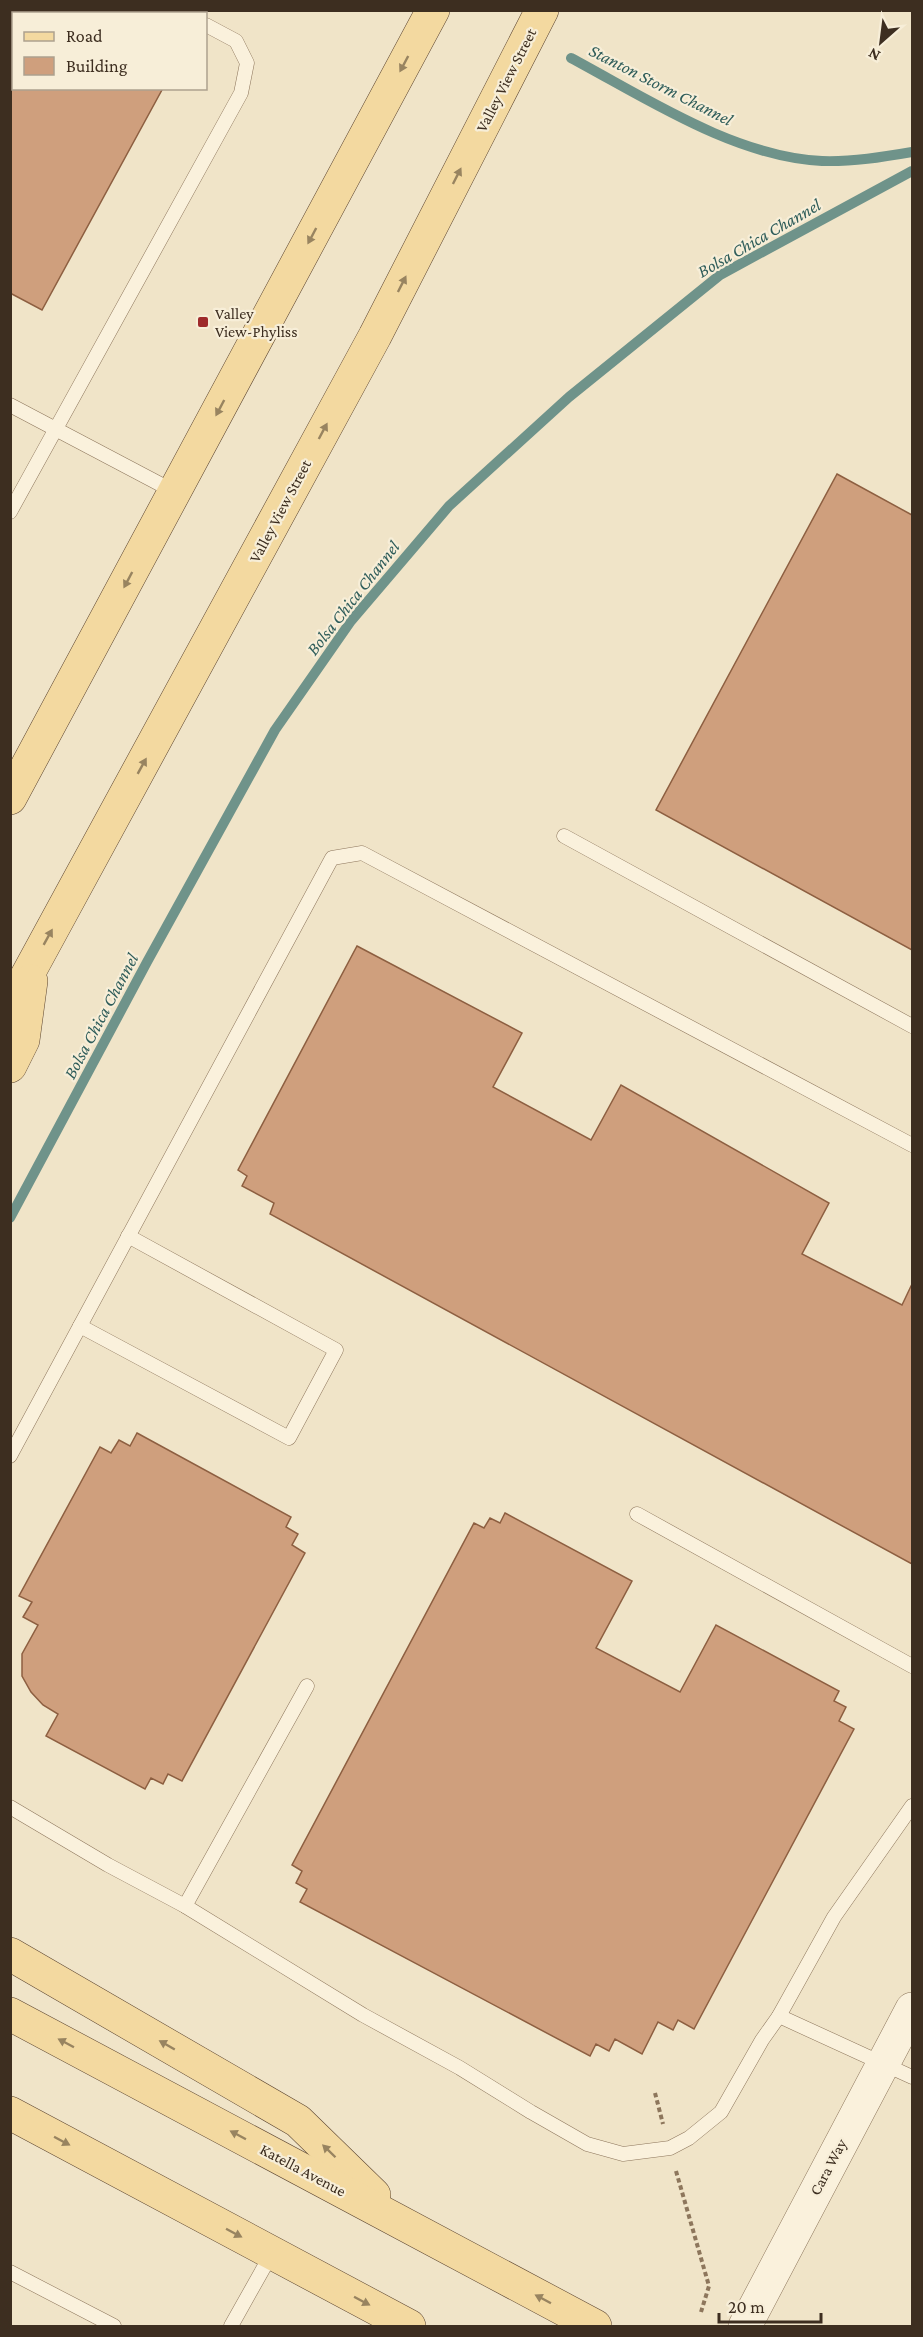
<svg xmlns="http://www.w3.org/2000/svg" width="923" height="2337" viewBox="0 0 923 2337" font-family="'Crimson Pro',serif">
	<rect width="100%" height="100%" fill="#f0e4c8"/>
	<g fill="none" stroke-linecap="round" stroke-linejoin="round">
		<g stroke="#6f938a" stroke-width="10">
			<path d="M571,58C646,98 735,157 822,161C852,162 883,157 912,152"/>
			<path d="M10,1218L147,962L275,730L351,621L449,506L569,397L720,275L912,171"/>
		</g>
	</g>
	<g fill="#cf9f7d" stroke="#8d5f41" stroke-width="1.5">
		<path d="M10,10H56L61,14H14V88H163L42,310L10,293Z"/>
		<path d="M837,474L912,515V950L656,810Z"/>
		<path d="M357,946L522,1033L493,1087L591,1140L621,1085L829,1203L802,1254L902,1305L912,1284V1564L270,1214L274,1203L242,1186L247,1176L238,1170Z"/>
		<path d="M137,1433L291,1517L286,1527L298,1534L292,1545L305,1553L182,1781L168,1774L163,1784L151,1778L145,1789L46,1736L58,1714L43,1705L31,1692L22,1676V1654L38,1625L23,1617L32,1602L19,1596L100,1447L111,1453L119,1440L130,1446Z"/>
		<path d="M505,1513L632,1581L596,1648L680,1692L716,1625L839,1691L834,1701L846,1707L839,1721L854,1729L694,2029L678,2020L673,2030L658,2022L642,2054L615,2039L609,2051L596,2044L590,2056L300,1902L307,1889L296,1883L302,1871L292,1865L474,1523L484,1528L490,1518L500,1523Z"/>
	</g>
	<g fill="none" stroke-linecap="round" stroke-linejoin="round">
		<defs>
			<g id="service">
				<path d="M179,10L185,14"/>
				<path d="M10,405L175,492"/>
				<path d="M10,512L241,93L247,63L236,41L206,25"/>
				<path d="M564,836L912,1026"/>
				<path d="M80,1326L289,1438L336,1350L128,1236"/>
				<path d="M10,1456L332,858L362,853L912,1145"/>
				<path d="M637,1514L912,1666"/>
				<path d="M10,1807L108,1865L185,1906L363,2015L460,2068L531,2112L587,2144L623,2154L670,2148L689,2138L721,2112L762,2040L779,2016L834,1917L912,1806"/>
				<path d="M185,1906L307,1686"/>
				<path d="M779,2016L912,2077"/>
				<path d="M10,2272L114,2326"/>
				<path d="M231,2326L272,2253"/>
			</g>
			<path id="tertiary" d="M745,2326L912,2009"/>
			<g id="primary">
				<path d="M10,798L433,10"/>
				<path d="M10,1007L375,336L542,10"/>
				<path d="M10,1066L23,1040L31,981"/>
				<path d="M10,1954L298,2121L374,2195"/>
				<path d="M10,2014L595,2326"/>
				<path d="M10,2113L409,2326"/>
			</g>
		</defs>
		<use href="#service" stroke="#8d765c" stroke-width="15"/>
		<use href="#tertiary" stroke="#8d765c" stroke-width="34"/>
		<use href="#primary" stroke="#5b4430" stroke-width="34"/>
		<g stroke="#8d765c" stroke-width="4" stroke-dasharray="4.5 3" stroke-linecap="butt">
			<path d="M655,2093L663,2124"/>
			<path d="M676,2171L709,2286L701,2312"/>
		</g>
		<use href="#service" stroke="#faf1dc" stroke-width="14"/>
		<use href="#tertiary" stroke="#faf1dc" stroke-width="33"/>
		<use href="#primary" stroke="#f3d9a0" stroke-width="33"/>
	</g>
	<defs><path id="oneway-solid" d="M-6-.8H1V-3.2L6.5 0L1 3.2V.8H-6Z" transform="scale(1.5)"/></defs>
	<g fill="#988460">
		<use href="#oneway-solid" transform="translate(404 64) rotate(118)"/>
		<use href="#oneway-solid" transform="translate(457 176) rotate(-63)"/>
		<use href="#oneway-solid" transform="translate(312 236) rotate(118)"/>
		<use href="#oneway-solid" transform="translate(402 284) rotate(-63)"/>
		<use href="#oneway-solid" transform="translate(220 408) rotate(118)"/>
		<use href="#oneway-solid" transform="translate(323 431) rotate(-62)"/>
		<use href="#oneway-solid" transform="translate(128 580) rotate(118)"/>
		<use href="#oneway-solid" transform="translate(142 766) rotate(-61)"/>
		<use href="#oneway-solid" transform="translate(48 937) rotate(-61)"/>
		<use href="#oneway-solid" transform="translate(66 2043) rotate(-152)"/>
		<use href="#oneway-solid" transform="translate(167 2045) rotate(-150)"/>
		<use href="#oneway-solid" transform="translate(238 2135) rotate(-152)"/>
		<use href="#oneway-solid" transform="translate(62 2141) rotate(28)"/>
		<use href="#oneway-solid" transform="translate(329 2151) rotate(-136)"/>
		<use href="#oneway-solid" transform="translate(234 2233) rotate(28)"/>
		<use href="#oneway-solid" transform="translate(543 2299) rotate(-152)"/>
		<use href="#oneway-solid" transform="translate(362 2301) rotate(28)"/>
	</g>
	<rect fill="#9e2a2b" stroke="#f7eed8" stroke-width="2" x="197" y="316" width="12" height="12" rx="3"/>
	<g text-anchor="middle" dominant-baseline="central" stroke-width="4.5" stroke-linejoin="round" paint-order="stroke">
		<g font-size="16" fill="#3d2e20" stroke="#f7eed8">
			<text transform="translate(506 80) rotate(-63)">Valley View Street</text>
			<text transform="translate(280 511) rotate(-62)">Valley View Street</text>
			<text transform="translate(828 2167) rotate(-62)">Cara Way</text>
			<text transform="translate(303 2170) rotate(28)">Katella Avenue</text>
		</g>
		<g font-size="16" fill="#3d2e20" stroke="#f7eed8" text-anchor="start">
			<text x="215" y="313">Valley<tspan x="215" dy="18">View-Phyliss</tspan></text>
		</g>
		<g font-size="18" font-style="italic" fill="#2f5d5a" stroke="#f7eed8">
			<text transform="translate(661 85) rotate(27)">Stanton Storm Channel</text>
			<text transform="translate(759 238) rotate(-30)">Bolsa Chica Channel</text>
			<text transform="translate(353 598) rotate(-52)">Bolsa Chica Channel</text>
			<text transform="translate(101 1016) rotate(-62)">Bolsa Chica Channel</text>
		</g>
	</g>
	<rect width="923" height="2337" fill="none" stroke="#3d2e20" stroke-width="24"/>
	<rect x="12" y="12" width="195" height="78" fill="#f7eed8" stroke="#ada18e" stroke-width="1.5"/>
	<rect x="24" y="32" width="30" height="9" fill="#f3d9a0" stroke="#ada18e" stroke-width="1.5"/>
	<text x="66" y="42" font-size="18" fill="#3d2e20">Road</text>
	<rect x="24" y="57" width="30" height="18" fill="#cf9f7d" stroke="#ada18e" stroke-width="1.5"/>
	<text x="66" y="72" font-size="18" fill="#3d2e20">Building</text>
	<g transform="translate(881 42) rotate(208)" stroke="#f7eed8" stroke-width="4.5" paint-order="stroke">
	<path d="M0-4.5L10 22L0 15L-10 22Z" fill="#3d2e20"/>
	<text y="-9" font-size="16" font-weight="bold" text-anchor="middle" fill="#3d2e20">N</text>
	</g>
	<path d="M719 2313v9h102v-9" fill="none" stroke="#3d2e20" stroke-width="3"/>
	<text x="728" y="2313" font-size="18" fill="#3d2e20" stroke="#f7eed8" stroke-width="4.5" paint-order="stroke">20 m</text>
</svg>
